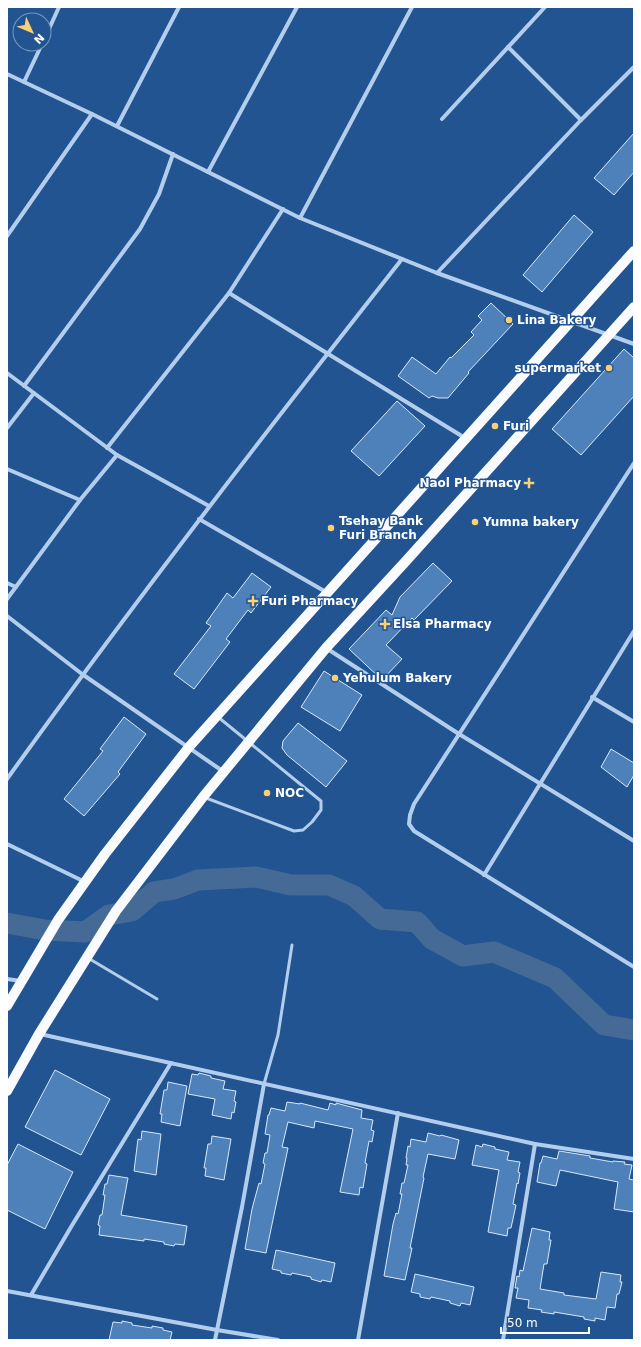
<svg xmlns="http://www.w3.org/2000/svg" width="641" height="1347" viewBox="0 0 641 1347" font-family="'DejaVu Sans',sans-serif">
	<rect width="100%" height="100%" fill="#215491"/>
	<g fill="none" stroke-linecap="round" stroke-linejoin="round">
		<path stroke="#466a96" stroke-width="21" d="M7,923L45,930L85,932L109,915L132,911L154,892L174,889L198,880L256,877L291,885H329L354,896L380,919L417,922L432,939L463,956L494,952L555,978L604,1025L634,1030"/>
	</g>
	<g fill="#4e80ba" stroke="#d8e8f9">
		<path d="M634,133V172L614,195L594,178Z"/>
		<path d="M574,215L593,232L542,292L523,275Z"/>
		<path d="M491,303L513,324L468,372L469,373L448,398H438L432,396L429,398L398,376L412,357L436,374L450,357L451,358L474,335L471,332L482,320L478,316Z"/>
		<path d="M624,349L634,358V396L581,455L552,429Z"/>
		<path d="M397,401L425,426L379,476L351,451Z"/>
		<path d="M433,563L452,581L414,620L412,618L386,645L402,659L382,680L349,649L386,610L392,615L400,597Z"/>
		<path d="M252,573L271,587L251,613L248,610L226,639L230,642L194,689L174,674L211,626L206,623L227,593L233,598Z"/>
		<path d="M324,671L362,695L340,731L301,707Z"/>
		<path d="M124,717L146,734L118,772L120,774L84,816L64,799L103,751L100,749Z"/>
		<path d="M298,723L347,761L326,787L287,755L282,748L283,741Z"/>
		<path d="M611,749L634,763V775L627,787L601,767Z"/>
		<path d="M55,1070L110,1099L81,1155L25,1127Z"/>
		<path d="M199,1073L211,1076V1078L225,1081L223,1089L236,1091L234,1101L236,1102L234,1113L232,1112L231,1119L212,1115L215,1099L188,1094L192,1074L198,1075Z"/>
		<path d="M168,1082L187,1086L180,1126L161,1122L162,1114H160L164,1090H167Z"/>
		<path d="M287,1102L300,1104V1103L328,1110L330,1103L336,1105V1103L362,1110L361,1118L373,1120L371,1130L374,1131L372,1142L369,1141L365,1163L367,1164L363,1188L360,1187L359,1195L340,1192L353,1129L315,1121L314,1128L288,1122L282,1147L288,1148L266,1253L245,1249L252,1209L259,1183L261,1184L265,1164L263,1163L265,1153H267L270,1135L265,1134L268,1115H269L271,1108L285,1111Z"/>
		<path d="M142,1131L161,1134L156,1175L134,1171L138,1139L141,1140Z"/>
		<path d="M428,1133L440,1136L441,1135L459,1140L455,1159L428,1154L423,1177L424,1178L410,1248H412L405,1280L384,1276L393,1224L396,1213L398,1214L402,1194H400L402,1183H404L408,1165H406L407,1158H406L408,1146L410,1147L411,1139L426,1142Z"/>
		<path d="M212,1136L231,1139L224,1180L205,1176L206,1168H204L208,1144H211Z"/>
		<path d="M18,1144L73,1172L45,1229L7,1210V1165Z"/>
		<path d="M483,1144L495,1147V1149L509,1152L507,1160L520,1162L518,1172L520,1173L518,1184L517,1183L513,1204L516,1205L511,1228H508L507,1236L488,1232L499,1170L472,1165L476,1145L482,1147Z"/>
		<path d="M559,1151L590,1156V1158L613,1162V1161L625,1162L624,1164L632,1165L629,1179L634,1180V1212L614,1209L618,1182L560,1170L556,1186L537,1182L540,1163H541L543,1156L557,1159Z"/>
		<path d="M109,1175L128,1178L121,1215L187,1226L184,1245L175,1244L174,1246L164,1244V1242L144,1239V1241L99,1235L100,1226L98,1225L100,1215H102L105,1195H103L105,1184H107Z"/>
		<path d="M532,1228L550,1232L549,1240H551L547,1264H544L540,1289L564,1293V1295L596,1299L601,1272L621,1275L620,1282H622L619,1294H617L615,1308L607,1307L605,1320L595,1318V1321L584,1319V1317L554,1312V1314L541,1312L542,1310L528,1308L529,1300L516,1298L518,1288H515L517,1276L519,1277L520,1270L523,1271Z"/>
		<path d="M276,1250L335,1263L331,1282L322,1280L321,1282L311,1279V1277L292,1273L291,1275L281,1273V1271L272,1269Z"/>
		<path d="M415,1274L474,1287L470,1305L461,1303L460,1306L450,1303V1301L431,1297L430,1299L420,1297V1294L411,1292Z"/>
		<path d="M122,1321L132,1323V1325L152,1328V1326L163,1328V1330L172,1332L170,1340H109L113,1322L122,1323Z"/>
	</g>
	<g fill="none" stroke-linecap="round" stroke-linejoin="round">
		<g stroke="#b3ceed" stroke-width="3">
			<path d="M206,798L294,831L303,830L312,822L321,810V801L218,717"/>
			<path d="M88,958L157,999"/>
			<path d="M264,1084L278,1035L292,945"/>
		</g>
		<g stroke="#b3ceed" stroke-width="4">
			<path d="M44,40L59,7"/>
			<path d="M508,47L581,120"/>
			<path d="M7,74L92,114L300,218L437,273L634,344"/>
			<path d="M24,82L42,44"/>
			<path d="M442,119L545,7"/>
			<path d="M117,126L179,7"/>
			<path d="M208,172L297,7"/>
			<path d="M300,218L412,7"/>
			<path d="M7,236L92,114"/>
			<path d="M437,273L581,120L634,67"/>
			<path d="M229,293L465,438"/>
			<path d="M7,373L117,455L209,506"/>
			<path d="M24,386L140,229L159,194L173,154"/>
			<path d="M7,428L34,393"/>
			<path d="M107,448L229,293L283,209"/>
			<path d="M634,463L414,804L410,815L409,824L414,831L634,967"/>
			<path d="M7,469L80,500L7,599"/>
			<path d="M80,500L117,455"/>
			<path d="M199,519L326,592"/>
			<path d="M7,583L16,587"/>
			<path d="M7,616L82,674L224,772"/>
			<path d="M326,648L459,734L634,841"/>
			<path d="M592,697L634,722"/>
			<path d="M7,779C134,602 267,430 402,259"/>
			<path d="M7,844L85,882"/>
			<path d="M484,875L634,631"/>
			<path d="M7,979L21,981"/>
			<path d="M40,1034L535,1144L634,1159"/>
			<path d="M7,1291L217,1330L278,1340"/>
			<path d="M31,1295L71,1227L171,1063"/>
			<path d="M215,1340L242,1207L264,1084"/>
			<path d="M358,1340L398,1113"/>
			<path d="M503,1340L535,1144"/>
		</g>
		<g stroke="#f9fbff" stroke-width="10">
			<path d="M7,1006L58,920L105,854L189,747L634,251"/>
			<path d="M7,1091L39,1034L116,911L203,797L326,648L406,561L634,307"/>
		</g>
	</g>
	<g fill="#f9d174" stroke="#215491" stroke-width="1.5">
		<circle cx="509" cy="320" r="4"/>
		<circle cx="609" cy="368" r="4"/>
		<circle cx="495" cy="426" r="4"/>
		<path d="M527 477h4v4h4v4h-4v4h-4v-4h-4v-4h4z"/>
		<circle cx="475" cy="522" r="4"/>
		<circle cx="331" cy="528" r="4"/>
		<path d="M251 595h4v4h4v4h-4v4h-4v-4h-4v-4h4z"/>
		<path d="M383 618h4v4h4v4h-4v4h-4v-4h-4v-4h4z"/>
		<circle cx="335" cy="678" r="4"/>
		<circle cx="267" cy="793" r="4"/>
	</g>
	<g text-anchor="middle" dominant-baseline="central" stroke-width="3" stroke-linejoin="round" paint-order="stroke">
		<g font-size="12" font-weight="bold" fill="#fff" stroke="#215491" text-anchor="start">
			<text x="517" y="320">Lina Bakery</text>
			<text x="601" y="368" text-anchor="end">supermarket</text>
			<text x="503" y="426">Furi</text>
			<text x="521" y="483" text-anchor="end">Naol Pharmacy</text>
			<text x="339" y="521">Tsehay Bank<tspan x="339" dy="14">Furi Branch</tspan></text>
			<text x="483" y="522">Yumna bakery</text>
			<text x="261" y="601">Furi Pharmacy</text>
			<text x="393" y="624">Elsa Pharmacy</text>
			<text x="343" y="678">Yehulum Bakery</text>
			<text x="275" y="793">NOC</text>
		</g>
	</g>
	<rect width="641" height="1347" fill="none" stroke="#ffffff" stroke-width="16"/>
	<g transform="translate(32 32) rotate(134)"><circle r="19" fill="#215491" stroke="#7a98bd"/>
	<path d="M0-3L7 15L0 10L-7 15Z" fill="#f9d174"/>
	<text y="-6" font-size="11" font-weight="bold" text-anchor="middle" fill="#ffffff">N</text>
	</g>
	<path d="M501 1327v6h88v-6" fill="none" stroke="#ffffff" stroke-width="2"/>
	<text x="507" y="1327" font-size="12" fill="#ffffff" stroke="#215491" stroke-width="3" paint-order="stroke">50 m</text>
</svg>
